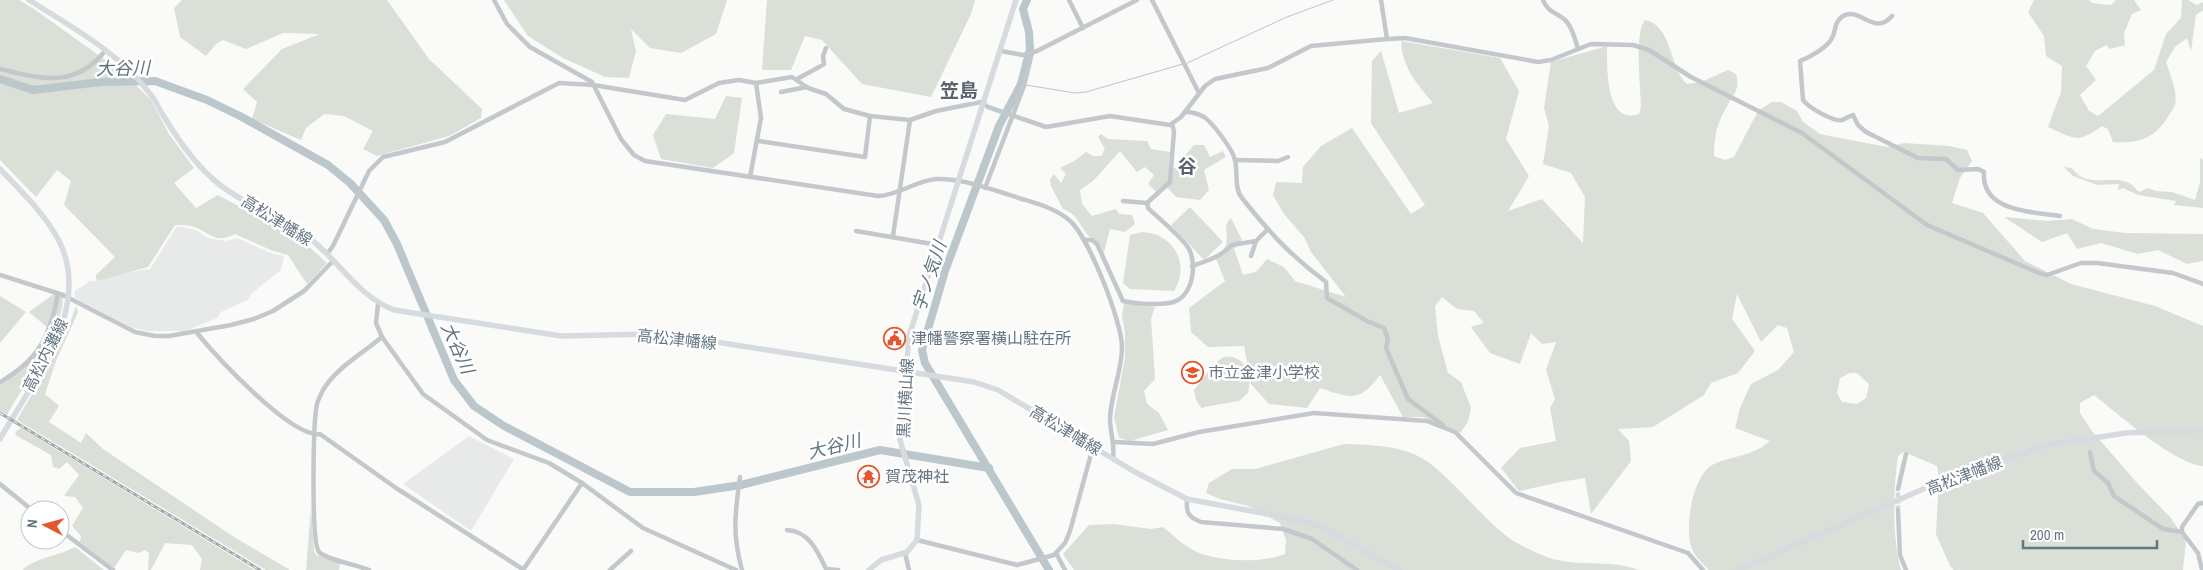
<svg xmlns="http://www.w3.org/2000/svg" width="2203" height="570" viewBox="0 0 2203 570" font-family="'Archivo Narrow','Noto Sans JP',sans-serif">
	<rect width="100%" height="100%" fill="#fafaf8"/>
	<g fill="#e8e9e9">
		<path d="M177,226L196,230L208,238L227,241L237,238L271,253L284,256L281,270L251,294L248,300L221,312L217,318L185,331H148L133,328L75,298V291L90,281H99L125,273L150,269Z"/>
		<path d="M469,436L514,459L471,531L403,484Z"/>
	</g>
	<g fill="#dadfd7" fill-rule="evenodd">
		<path d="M0,0H19L34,9L125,74L151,100L169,134L194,168L174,183L196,208L218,195L303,241L327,263L307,284L288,255L273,251L235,234C216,244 211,234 195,227C188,225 181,225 175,225L148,267L98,281L96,279V275L115,257L64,205L71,181L57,170L36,197L0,160Z"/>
		<path d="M182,0H387L429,59L482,109L481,118L449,136L377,156L363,149L373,131L344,116L324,114L306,128L301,140L252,119L257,102L243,89L282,49L320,34L283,33L246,49L223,40L216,44L206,56L180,37L174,8Z"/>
		<path d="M504,0H727L716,34L681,53L650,48L631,29L636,51L629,78L605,77L563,58L528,36Z"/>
		<path d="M767,0H975L971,14L931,97L862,84L822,40L805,36L791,70H762Z"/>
		<path d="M2034,0H2089L2092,3L2111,5L2116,0H2134L2141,10L2132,14L2124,33L2125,45L2110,49L2106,45L2095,51L2086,66L2096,80L2080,95L2089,111L2098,116L2154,70L2166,34L2181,18L2182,0H2188L2197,5L2203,2V10L2196,15L2191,51L2187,38L2175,47L2166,62C2170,75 2178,91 2175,105C2174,108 2171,112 2169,115C2156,138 2139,144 2113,142L2108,129L2102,126C2077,144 2075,139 2048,127L2061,92L2062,66L2046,56L2044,36L2028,12Z"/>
		<path d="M1645,20C1673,26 1669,68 1687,84L1701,82L1728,70L1736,74C1741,90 1732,96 1725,110C1716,125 1714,140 1714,156L1725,160L1734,157L1758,111L1772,102H1781L1797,111L1803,122L1820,134L1887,147L1904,143L1949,146L1967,150L1972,161L1960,178L1952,203L1983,213L2025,261L2071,284L2155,306L2203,326V466C2175,464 2118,414 2094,395L2080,403V413L2091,430L2138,484L2170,517L2186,540L2183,570H1954L1950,566L1936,534L1939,478L1937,466L1904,452L1898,456C1893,490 1892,538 1901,570H1709C1701,562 1692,554 1690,542C1686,522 1693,474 1714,464C1734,455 1752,457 1770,441L1735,428L1740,408L1751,384L1778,370L1794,352L1787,328L1778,325L1761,342L1737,294L1732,319L1755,351L1738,373L1711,383L1704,395L1653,427L1618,429L1629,441L1631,461L1591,514L1585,478L1560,482L1519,491L1501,468L1520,448L1556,441L1550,408L1555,399L1546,370L1556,342L1542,344L1531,333L1520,364L1490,353L1471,327L1484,323L1474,311L1457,309L1442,297L1435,306L1438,336L1448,373L1461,382L1471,408L1468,422L1460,433L1423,417H1403L1380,375C1360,403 1349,398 1320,388L1307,408L1269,404L1251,384L1244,346L1208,347L1191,332L1189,308L1225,281L1216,259C1219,255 1224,249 1226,245C1229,234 1222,226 1231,218L1242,240L1234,249L1243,275L1256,272L1267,259L1284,267L1295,281L1346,297L1311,252L1304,237L1284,214L1273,195L1276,182L1302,183L1303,167L1321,146L1352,128L1411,214L1425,205L1371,123L1372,61L1381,51L1399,113L1433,103C1417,84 1402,67 1401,41L1500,58L1519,91L1506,139L1529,176L1508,211L1542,199L1583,243L1585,197L1571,173L1543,164L1549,126L1544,108L1551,62L1607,46C1607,66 1605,126 1639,114L1641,107C1641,90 1634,32 1645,20ZM1850,373H1857L1869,384L1866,398L1857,404L1842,402L1837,393L1840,378Z"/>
		<path d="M726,96L742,98L734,153L713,168L661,159L653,135L666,114L715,119Z"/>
		<path d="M1101,134L1108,139L1147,141L1151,149L1170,152L1169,166L1174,169L1194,145H1204L1210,157L1223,151L1226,157L1204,170L1209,190L1200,200L1176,197L1168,188H1160L1156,192L1148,184L1154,175L1145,167L1137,172L1120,151L1093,181L1080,190L1082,204L1092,216L1116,209L1119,214L1132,215L1135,224L1125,232L1110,229L1104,253C1097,239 1096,244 1088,235C1079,225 1078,214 1063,209L1051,186L1050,179L1054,174L1061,183L1066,174L1060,168L1076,160L1086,152L1093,156H1101L1105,149L1098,137Z"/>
		<path d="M2200,158L2203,160V208L2174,205L2176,201L2138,195L2123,188L2118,190L2119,184L2097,185L2073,176L2064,167L2072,168C2085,188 2109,176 2127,182C2132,184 2135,188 2139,192L2148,188L2156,191L2172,192L2195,200L2200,183Z"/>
		<path d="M1190,207L1223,242L1204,260L1171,225Z"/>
		<path d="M2004,217L2047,221L2072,219L2093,229L2125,233L2203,234V261L2187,264L2158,250L2138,254L2101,243L2077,249L2067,233L2042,242Z"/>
		<path d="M1142,232C1173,233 1191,264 1174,291L1130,289L1123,283L1130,235Z"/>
		<path d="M54,294L56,296L48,328L29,312Z"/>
		<path d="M0,296L26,312L0,343Z"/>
		<path d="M60,296L63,297C63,332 24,384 7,415L0,411V384C22,370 44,353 53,327C56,317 54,305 60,296Z"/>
		<path d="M1124,304L1155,307L1151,319L1155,379L1144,391L1147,404L1159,413L1168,430L1130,441L1119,438L1114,417L1125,358V333L1122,315Z"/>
		<path d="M76,306L78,312L56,361L45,394L59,406L49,422L81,443L86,433L103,449L234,537L290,570H266L17,420L63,341Z"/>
		<path d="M1224,357C1245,354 1253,375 1248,393L1239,401L1204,407L1202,409L1196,400L1194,390L1214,364Z"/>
		<path d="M21,428L255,570H200L202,559L192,545L165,543L151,570H148L149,553L145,550L139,553L126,550L114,568L80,542L81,536L72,526L83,508L75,497L64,496L79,475L67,462L59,469L53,467L51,455L17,436L15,432Z"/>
		<path d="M1344,444C1371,445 1405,445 1428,462C1456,483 1478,513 1505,535C1515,543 1530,550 1542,555C1572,569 1608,558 1639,570H1074L1063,554L1089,525L1114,524L1151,529L1163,527C1173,535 1185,547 1197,552C1221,562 1261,563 1285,554L1286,540L1280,523L1248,506L1220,499L1206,493L1209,483L1232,469H1255Z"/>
		<path d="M311,508L314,551L316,555L340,562L339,570H306Z"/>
		<path d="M75,547L104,570H23C31,559 61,555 75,547Z"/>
	</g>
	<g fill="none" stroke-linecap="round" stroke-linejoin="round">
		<g stroke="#bbc7cb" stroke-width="1">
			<path d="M1187,63L1287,17L1333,0"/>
			<path d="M1026,85L1075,93L1086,92L1183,64"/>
		</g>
		<g stroke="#bbc7cb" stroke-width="8">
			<path d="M1027,0L1023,9L1029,32L1030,49L1021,84L999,126L945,271L922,350L925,363L1049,570"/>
			<path d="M0,79L33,90L101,82L155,81L207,100L240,116L328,165L350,183L384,220L397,244L454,380L474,406L504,426L630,492H694L741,485L880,450L989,468"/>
		</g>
		<path stroke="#d5d9db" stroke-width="4.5" stroke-dasharray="4.5 2" stroke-linecap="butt" d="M1898,510V489"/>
		<g stroke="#c3c8cc" stroke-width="4.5">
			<path d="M494,0L507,24L530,47L592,82L621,139L634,155L645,161L878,196C899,195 915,181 936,179C960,178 987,188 1010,195C1029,202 1053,206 1069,220C1088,235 1122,322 1122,347C1122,371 1111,394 1110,418C1110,434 1115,441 1113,459"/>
			<path d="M1069,0L1083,28"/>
			<path d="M1152,0L1199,93"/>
			<path d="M1381,0L1387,39"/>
			<path d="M1543,0C1547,11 1555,12 1564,19C1572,26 1575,39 1578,49"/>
			<path d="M1892,16C1874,37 1860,6 1843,16C1835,21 1836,28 1833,36C1829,47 1810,57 1800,61L1803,100C1808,107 1833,122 1842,120C1845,119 1850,116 1853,115L1858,125L1866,132L1918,158L1946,159L1958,170L1978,169L1984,172C1981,212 2033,212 2060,216"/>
			<path d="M1001,51L1023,55L1037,51L1137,0"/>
			<path d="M0,69C41,79 75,89 105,51"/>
			<path d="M797,79L821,66L824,64L823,56L826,48"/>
			<path d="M781,92L807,87"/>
			<path d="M1185,112C1191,112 1199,114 1204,117C1213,123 1233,150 1235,160C1238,172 1234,189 1242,198C1268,231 1291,256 1326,282L1327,298L1367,321L1384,328L1388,339L1386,348L1408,399L1443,425"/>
			<path d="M759,141L865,157L870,116"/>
			<path d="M1235,160L1278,161L1288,157"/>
			<path d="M750,177L761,118L756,83"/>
			<path d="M985,188L1024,86L1032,53"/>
			<path d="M1123,201L1147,203L1170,182L1174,131L1172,124"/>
			<path d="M856,231L938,245"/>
			<path d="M893,236L910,120"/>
			<path d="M1085,240H1092L1097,244L1123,301C1136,304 1156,305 1169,303C1192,300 1198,267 1189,249C1183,238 1158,218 1148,208L1147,203"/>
			<path d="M327,254L333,246L369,171L383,157L445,142L559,83L593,85L685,100L719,83L739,80L756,83L792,77L808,88L826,94L844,109L870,116L910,120L936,111L981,102L988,107L1046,127L1110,116L1170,125L1181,117L1205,86L1215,79L1268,68L1311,46L1387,39L1405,38L1538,62L1551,60L1591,44L1633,45L1649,50L1691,77L1802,133L1927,225L2039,273L2047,275L2081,263H2097L2173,273L2203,284"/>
			<path d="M1251,256L1256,241L1268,229"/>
			<path d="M1192,266C1207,261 1222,256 1232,245L1256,241"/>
			<path d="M0,275L63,295L135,332L155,336H169L231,325L254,319L273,311L304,291L333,261"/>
			<path d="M378,304L376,323L382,337L423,394L487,440L549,463L582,483L523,570"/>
			<path d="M197,333C216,356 291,438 320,434L396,488L524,570"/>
			<path d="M0,382C39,360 50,336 58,294"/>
			<path d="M1115,442L1153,444L1199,432L1314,413L1427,421L1455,432L1516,493L1688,553L1703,570"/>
			<path d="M2090,452L2094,471L2108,483L2114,496L2163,529L2182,532L2198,553L2202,570"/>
			<path d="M740,477C735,513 732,534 742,570"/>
			<path d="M582,483L643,528L736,570"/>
			<path d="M0,484L32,510"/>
			<path d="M1898,489L1906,454"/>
			<path d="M1187,499C1186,513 1188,517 1201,522L1283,529L1312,539L1357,570"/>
			<path d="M1898,510L1900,555L1906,570"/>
			<path d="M60,530L113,570"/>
			<path d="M787,530C809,531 818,552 826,569L838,570"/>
			<path d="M2182,532V527L2198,504L2203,503"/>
			<path d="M917,540L1017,565L1054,555L1065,543L1070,531L1093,447"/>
			<path d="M905,553L909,570"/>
			<path d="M1056,553L1065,570"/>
			<path d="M369,570C356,564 329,561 319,552C311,544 313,421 317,404C318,400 321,394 323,390C336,368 363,353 382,337"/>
			<path d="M610,570L631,551"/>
		</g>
		<g stroke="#d6dbdf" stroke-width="5.5">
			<path d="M29,0C72,27 121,54 151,95C156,101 159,109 163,115C178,140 197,167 220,185C247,206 281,217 308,237C340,261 356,295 394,310L561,336L651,334L684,337L974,382L998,390L1135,472L1187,499L1294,519L1319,526L1400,570"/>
			<path d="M0,169C21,191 47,216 60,243C92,310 32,382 0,439"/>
			<path d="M869,570L881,560L907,552L917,540L919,505L900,440L909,336L1016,0"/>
			<path d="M1738,570L1944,480L2048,445L2126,433L2203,430"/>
		</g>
		<defs>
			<path id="rail" d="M0,413L260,570"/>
		</defs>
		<use href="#rail" stroke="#a2aab0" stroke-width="3"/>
		<use href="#rail" stroke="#fff" stroke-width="1" stroke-dasharray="4" stroke-linecap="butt"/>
	</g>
	<defs>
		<symbol id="civic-ring" viewBox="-11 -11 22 22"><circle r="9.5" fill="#fff" stroke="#e4572e" stroke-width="1.5"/><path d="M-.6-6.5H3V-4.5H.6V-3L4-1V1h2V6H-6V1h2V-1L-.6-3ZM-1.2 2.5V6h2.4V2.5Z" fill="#e4572e"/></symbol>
		<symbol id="school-ring" viewBox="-11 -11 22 22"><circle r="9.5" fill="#fff" stroke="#e4572e" stroke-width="1.5"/><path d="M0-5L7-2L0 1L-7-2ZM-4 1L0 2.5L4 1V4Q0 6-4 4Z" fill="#e4572e"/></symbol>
		<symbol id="temple-ring" viewBox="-11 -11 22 22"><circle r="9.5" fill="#fff" stroke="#e4572e" stroke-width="1.5"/><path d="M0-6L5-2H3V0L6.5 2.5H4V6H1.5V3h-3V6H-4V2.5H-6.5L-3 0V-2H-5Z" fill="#e4572e"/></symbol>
	</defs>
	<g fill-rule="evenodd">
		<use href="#civic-ring" x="882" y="326" width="25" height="25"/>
		<use href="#school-ring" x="1180" y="360" width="25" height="25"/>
		<use href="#temple-ring" x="856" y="464" width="25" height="25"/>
	</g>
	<g text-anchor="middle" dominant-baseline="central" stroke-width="5" stroke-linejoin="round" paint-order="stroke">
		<g font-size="16" fill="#657683" stroke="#fff">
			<text transform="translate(277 220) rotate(32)">高松津幡線</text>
			<text transform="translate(677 339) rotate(6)">高松津幡線</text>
			<text transform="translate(45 355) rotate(-63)">高松内灘線</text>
			<text transform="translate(905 398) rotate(-87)">黒川横山線</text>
			<text transform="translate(1066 430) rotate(31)">高松津幡線</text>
			<text transform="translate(1964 475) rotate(-21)">高松津幡線</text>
		</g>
		<g font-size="16" fill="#657683" stroke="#fff" text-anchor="start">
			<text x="911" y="338">津幡警察署横山駐在所</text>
			<text x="1208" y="372">市立金津小学校</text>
			<text x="885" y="476">賀茂神社</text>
		</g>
		<g font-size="18" font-style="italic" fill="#60757c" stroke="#fff">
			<text transform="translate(123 68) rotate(-1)">大谷川</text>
			<text transform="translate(929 276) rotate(-72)">宇ノ気川</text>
			<text transform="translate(458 348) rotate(66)">大谷川</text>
			<text transform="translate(834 446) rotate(-14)">大谷川</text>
		</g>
		<g font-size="19" font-weight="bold" fill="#57646e" stroke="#fff">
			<text x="959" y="90">笠島</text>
			<text x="1187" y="166">谷</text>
		</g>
	</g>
	<g transform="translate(45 525) rotate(276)"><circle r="24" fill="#ffffff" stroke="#c1c8cd"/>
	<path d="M0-4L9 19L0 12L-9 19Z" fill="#e4572e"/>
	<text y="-8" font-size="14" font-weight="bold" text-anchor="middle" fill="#657683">N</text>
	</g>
	<path d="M2023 540v8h134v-8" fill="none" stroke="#657683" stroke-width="2.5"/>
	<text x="2030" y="540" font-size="15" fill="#657683" stroke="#ffffff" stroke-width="4" paint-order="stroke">200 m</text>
</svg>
